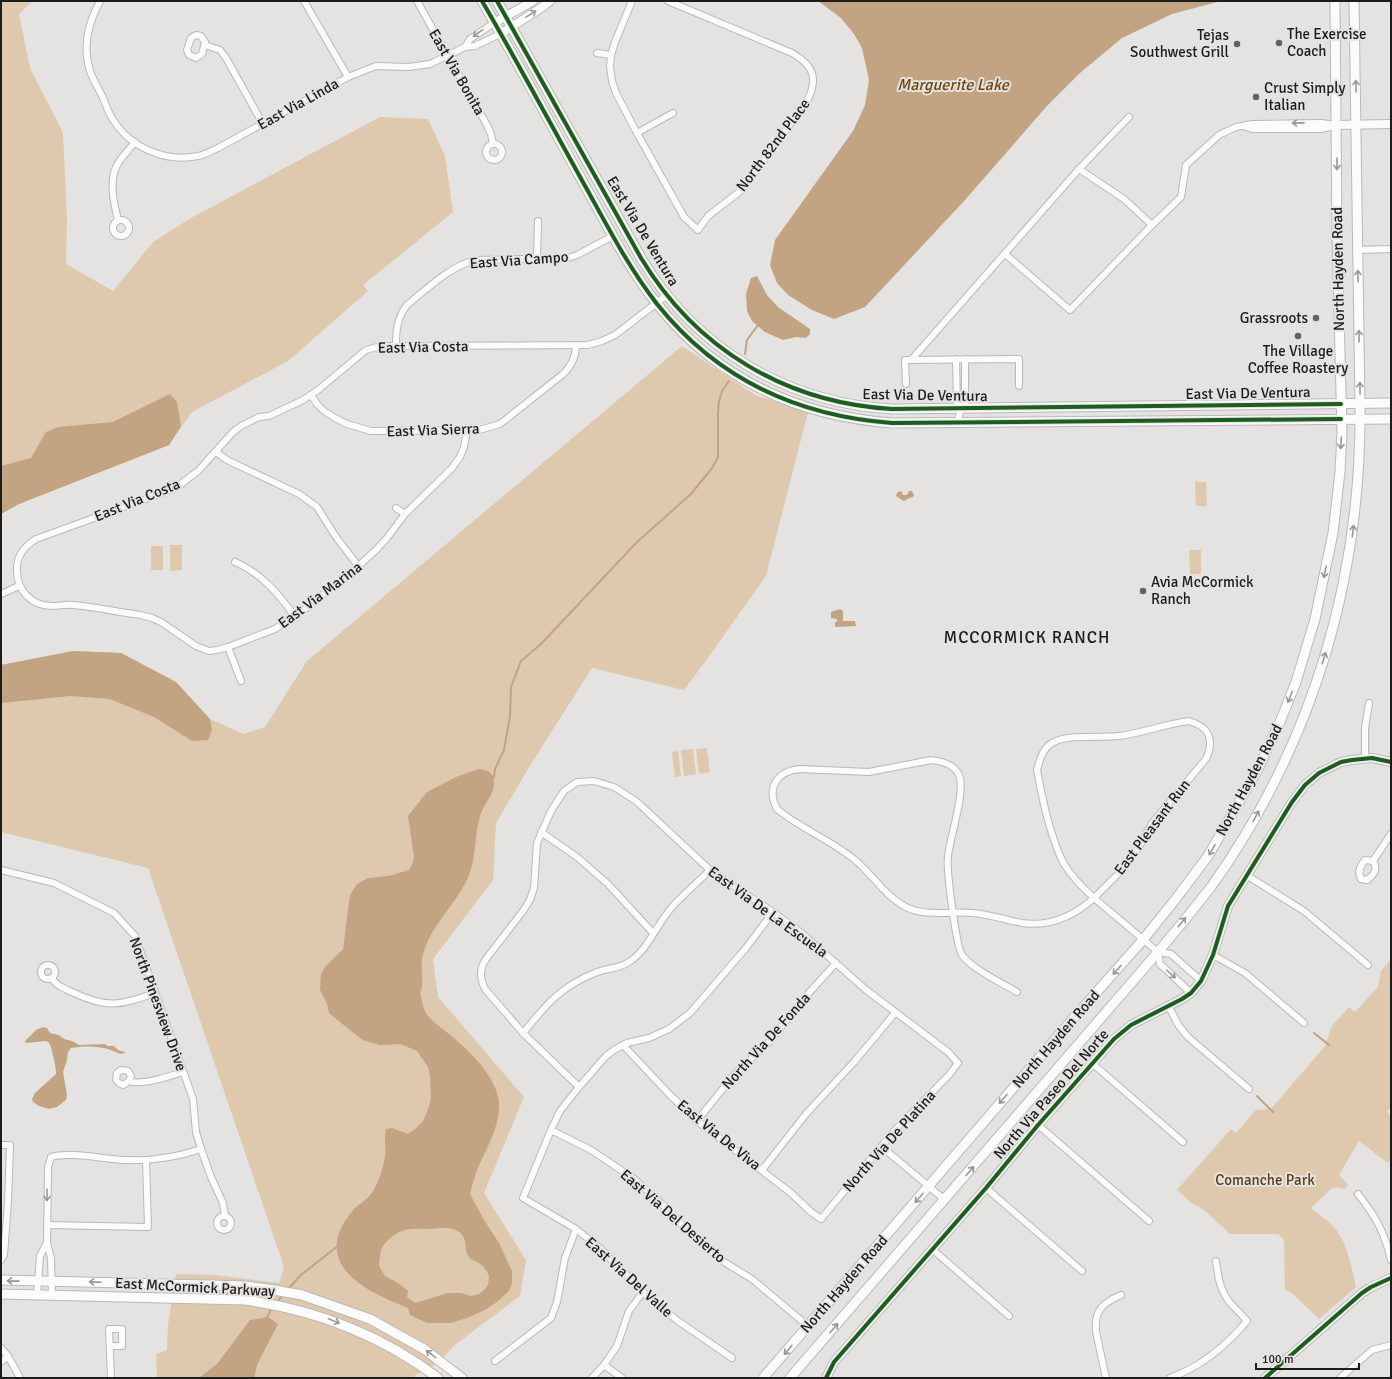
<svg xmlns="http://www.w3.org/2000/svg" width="1392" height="1379" viewBox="0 0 1392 1379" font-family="Signika,sans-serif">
	<rect width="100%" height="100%" fill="#e4e3e1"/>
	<g fill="#dec8ae">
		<path d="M1,1H33L19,14L30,68L63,133L67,219L66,264L113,291L153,242L191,218L380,117L428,119L445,156L453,212L363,285L368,291L288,361L192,412L169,445L19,504L1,514Z"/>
		<path d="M682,346L755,395L808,412L766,576L705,662L684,690L592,668L531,764L496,823L493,880L433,959L438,997L524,1097L484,1193L526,1260L520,1296L456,1344L438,1363L416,1375L414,1378H157L156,1354L167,1350L168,1325L176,1274L215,1275L279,1283L284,1267L148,868L1,832V665L73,651L121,653L176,682L210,719L244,734L265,727L307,661Z"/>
		<path d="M1195,482H1206L1207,506H1196Z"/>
		<path d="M170,545H182V570L170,571Z"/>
		<rect x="151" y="546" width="12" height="24"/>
		<path d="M1189,550H1201V574H1190Z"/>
		<path d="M707,748L710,772L699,774L696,749Z"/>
		<path d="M693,749L696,774L684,776L681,750Z"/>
		<path d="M678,751L681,776L675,777L672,752Z"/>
		<path d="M1391,960V1107L1387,1111L1391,1116V1159L1388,1163L1359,1141L1339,1175L1348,1185L1345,1189L1335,1187L1331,1189L1311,1208C1318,1215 1327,1219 1333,1226C1348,1243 1351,1266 1356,1287L1319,1319L1291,1292L1285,1290L1284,1239L1278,1234H1230L1203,1209L1190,1202L1177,1190L1231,1129L1236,1133L1256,1110L1271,1109L1325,1046L1332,1026L1349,1007L1355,1012L1378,987L1381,971Z"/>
	</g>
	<g fill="#c2a483" fill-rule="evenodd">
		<path d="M818,1H1221L1172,14L1122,38L1080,73L1046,107L965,200L865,307L834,319L812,310L788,295L777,283L770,265L775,240L853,131L865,105L869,80L862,48L854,34L841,18Z"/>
		<path d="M757,276L767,295L778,307L810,329V334L806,338L796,337L783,340L765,332L752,321L747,311L746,294L751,278Z"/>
		<path d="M170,394L177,402L181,426L169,445L19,504L1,514V466L31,458L46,432L58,427L113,422Z"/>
		<path d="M900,491L902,492L903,495H907L909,491H912L914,495L913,497L909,498L904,501L896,496L897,493Z"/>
		<path d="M840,609L843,611V621H855L856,626L835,627V622H837V619L831,618V612Z"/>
		<path d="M73,651L121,653L176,682L210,719L212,730L208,740L192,741L154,717L110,699L70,696L1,703V665Z"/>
		<path d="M478,769C485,770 490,770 493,777C498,790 486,801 481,813C474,833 477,855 469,875C458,902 435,921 425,948C424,952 422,956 422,960C420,971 425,983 420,993C422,998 422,1005 425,1011C428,1019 442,1028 449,1034C470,1051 502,1081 499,1110C497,1132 485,1151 477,1170C474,1178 472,1186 470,1194L484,1220L499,1243L512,1271V1283L509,1291L497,1302L485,1310L467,1318L451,1323H427L410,1315L408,1308C376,1295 321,1273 341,1228C344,1222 350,1213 355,1208C361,1203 369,1198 373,1191C379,1182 383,1167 385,1157C386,1147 384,1139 386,1129L392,1128L408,1134L414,1130L423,1121L429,1107L431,1097L430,1076L428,1067L417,1051L401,1044L380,1045L363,1040L351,1031L329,1013L327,1004L320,990L321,974L325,967L343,949L350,895L357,884L368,878L388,876L409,870L413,862L414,857L408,816L427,792L456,777ZM440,1228C451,1228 462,1229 465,1241C466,1247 465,1251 469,1257C471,1260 476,1261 479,1263C484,1266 487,1271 489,1276L488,1285L485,1289L479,1294L471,1296L461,1293H448L415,1303L407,1297L408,1291L398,1283L385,1276L379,1266C379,1261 380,1255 381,1250C385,1240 400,1229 411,1229C422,1228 428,1230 440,1228Z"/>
		<path d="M43,1027L47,1028L50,1033L59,1035L64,1039L72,1041L79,1045L105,1044L108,1046H114L118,1050L125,1052V1053L120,1054C106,1046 87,1045 71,1048L68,1052L67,1060L63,1072L67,1095L66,1100L57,1107L49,1109L39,1106L33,1102L32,1099L35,1093L56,1074C57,1072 52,1048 50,1045C49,1042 48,1042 46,1041L26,1043L25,1041L36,1030Z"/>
		<path d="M268,1317L278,1324L257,1365L254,1378H199L217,1364L250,1320Z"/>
	</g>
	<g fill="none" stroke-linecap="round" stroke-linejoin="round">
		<g stroke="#c2a483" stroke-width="2">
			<path d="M745,354L747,340L758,325"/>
			<path d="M492,779L494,777L495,769L504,750L510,716L511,687L521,661L541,644L637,542L691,494L712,468L718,457V413L719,401L722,391L729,381"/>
			<path d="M1314,1033L1329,1045"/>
			<path d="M1257,1096L1273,1112"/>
			<path d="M288,1289L301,1275L339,1245"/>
			<path d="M276,1303L284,1294"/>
			<path d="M267,1318L272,1307"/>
		</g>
		<defs>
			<g id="minor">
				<path d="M100,1C88,23 82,46 90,71C93,80 99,89 103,98C106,105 108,112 112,118C129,147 165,163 198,156C204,155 211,151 218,148L348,77L376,66L409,67L430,64L465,47L475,46L500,34"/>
				<path d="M304,1L348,77"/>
				<path d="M417,1L487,125L491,134L493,144"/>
				<path d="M632,1L615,42L611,55L610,67L612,81L616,93L637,133L684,217L698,230L708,216L738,193L751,178L807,101C819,78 813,65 792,53L668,1"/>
				<path d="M196,35L201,36L205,42L202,54L196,58L189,55L187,50L191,38Z"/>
				<path d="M205,45L220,50L226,58L263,124"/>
				<path d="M465,47L470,39L494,23"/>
				<path d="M597,53L611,55"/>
				<path d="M1243,126L1252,129H1321L1334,126"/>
				<path d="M637,133L673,113"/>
				<circle cx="494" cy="152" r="8"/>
				<path d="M1079,169L1129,117"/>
				<circle cx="121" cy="228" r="8"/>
				<path d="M118,220C114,204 109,183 116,167C120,158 129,150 135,142"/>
				<path d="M1357,250L1391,249"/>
				<path d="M1005,254L1070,310L1152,225L1181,197L1186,165L1219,135L1236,127L1252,124L1321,123L1336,125"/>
				<path d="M537,259L538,221"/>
				<path d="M396,346C396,330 397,318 407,305C428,288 449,267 475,260L568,258L577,255L613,236"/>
				<path d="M912,359L1079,169L1124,199L1152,225"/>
				<path d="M956,359L957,404L961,409"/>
				<path d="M906,384L905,360L1019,359V386"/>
				<path d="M311,395L317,404L324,411L335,418L347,424L371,431L479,430L500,424L562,375C571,367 576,358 576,345"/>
				<path d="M957,423L961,409L965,403V359"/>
				<path d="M467,431L464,447L460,457L452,468L405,514L387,538L376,550L352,572L305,609L275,629L228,647L217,650L209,651L196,646L161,622L152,618L141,615C118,612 96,607 73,605C66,604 59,606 52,606C31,606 17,590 17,571C16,556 24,547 36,539L149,498L177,487L198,471L233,432L241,426L259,417L269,416L303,400L318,390L366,350L381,346L588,345L602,341L615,335L667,295"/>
				<path d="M216,452L227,460L299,494L317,507L336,537L359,567"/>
				<path d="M396,508L405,514"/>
				<path d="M235,562C261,573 279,594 295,617"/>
				<path d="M1,594L19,586"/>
				<path d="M228,647L241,681"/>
				<path d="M1189,721C1209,727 1215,739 1206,759L1152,823L1139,847L1124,868L1094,898C1083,888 1072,877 1064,864C1051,839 1042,798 1037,770C1040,759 1043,747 1054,742C1070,734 1101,738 1119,736C1143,733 1165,724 1189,721Z"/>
				<path d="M1365,758V728L1369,703"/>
				<path d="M541,832L577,857L608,884L653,933"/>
				<path d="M1365,860L1373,861C1378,869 1375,874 1367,880L1361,879C1357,872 1360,866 1365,860Z"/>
				<path d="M1373,861L1391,834"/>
				<path d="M1,870L54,883L114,913L135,936L193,1099L196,1132L201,1149L211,1177L223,1203L225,1216"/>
				<path d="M1246,875L1304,911L1368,965"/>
				<path d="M1158,952L1160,964L1191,993"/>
				<path d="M1213,955L1245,973L1304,1023"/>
				<circle cx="48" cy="972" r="7"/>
				<path d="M51,978C57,986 65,989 74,993C109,1009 120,1005 155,993"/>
				<path d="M1017,992C1002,983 972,969 962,955C956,945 946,869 948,856C950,837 966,791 959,775C954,764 941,761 931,760L869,772L800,769C777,771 766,788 777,809C801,829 831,840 855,860C873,875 886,897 906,907C925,917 951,911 972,913C989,914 1005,920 1022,923C1050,927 1074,916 1094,898L1158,952L1171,954L1201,981"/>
				<path d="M1169,1007L1179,1026L1188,1037L1249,1089"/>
				<path d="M523,1033C545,1006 561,986 595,973C606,968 619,969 629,962C649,949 657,923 673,906C684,894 698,882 710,870"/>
				<path d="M1093,1064L1183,1142"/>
				<path d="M129,1081L131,1076L128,1071L121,1070L117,1073L116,1080L119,1083L123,1085L129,1081C142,1086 170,1076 183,1072"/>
				<path d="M579,1087L523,1033L485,989C480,978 479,969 486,959L523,911L530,900L534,888L537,843L551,811L564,791L577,782L594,781L614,787L636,801L710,870L773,912L804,935L865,989L948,1052L958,1063L949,1075L895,1130L821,1219L811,1212L791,1193L697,1121L670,1095L623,1045"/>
				<path d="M697,1121L733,1076L769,1042L807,995L836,963"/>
				<path d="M1038,1125L1149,1221"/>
				<path d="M551,1130L591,1150L634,1179L663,1205L698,1241L724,1262L752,1279L808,1326"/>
				<path d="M1,1145H10L8,1202L4,1255L1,1260"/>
				<path d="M882,1147L945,1200"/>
				<path d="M762,1170L806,1114L854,1062L895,1013"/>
				<path d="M986,1188L1082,1271"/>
				<path d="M1358,1194C1376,1217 1384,1231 1391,1260"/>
				<circle cx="224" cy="1223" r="7"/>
				<path d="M47,1225L148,1227L146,1160"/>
				<path d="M47,1243L51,1258L52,1295"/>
				<path d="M932,1249L1009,1316"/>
				<path d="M37,1295L40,1256L47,1243L48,1167L51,1157C70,1151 107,1160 128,1160C153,1161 177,1157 201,1149"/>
				<path d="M110,1346H122V1329H109L111,1378"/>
				<path d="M1,1348L8,1356L20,1378"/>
				<path d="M732,1358L678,1321L646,1295L601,1249L576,1229L523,1198L551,1130L560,1111L579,1087L606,1056L614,1050L627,1043L649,1038L669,1029L690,1013L746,948L773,912"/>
				<path d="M495,1361L551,1318L557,1302L565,1258L576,1229"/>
				<path d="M1,1362L8,1356"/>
				<path d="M604,1365L622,1378"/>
				<path d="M592,1378L604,1365L617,1346L629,1311L643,1292"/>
				<path d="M1106,1378L1096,1332C1094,1311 1102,1303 1121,1295"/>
				<path d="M1170,1378C1200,1367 1226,1346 1247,1321C1242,1315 1237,1310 1232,1305C1220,1292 1218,1277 1216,1261"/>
				<path d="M1340,1378L1372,1350L1391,1345"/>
			</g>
			<g id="tertiary">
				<path d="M494,23L533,1"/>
				<path d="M500,34L541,8L550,1"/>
				<path d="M1336,125L1391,124"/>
				<path d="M826,1378L834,1362L986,1188L1038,1125L1114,1039L1131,1025L1182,999L1191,993L1201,981L1213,955L1228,906L1292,802L1305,785L1319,773L1341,762L1352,760L1372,758L1391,762"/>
				<path d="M1265,1378L1362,1293L1371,1287L1391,1278"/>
			</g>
			<g id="secondary">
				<path d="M482,1C517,61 550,123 584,184C607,225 628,267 657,304C717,379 798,416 892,423L1391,419"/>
				<path d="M497,1L641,258C696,349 786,403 892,409L1391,403"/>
				<path d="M1,1280L246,1286L274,1290L302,1295L370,1319L424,1349L462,1378"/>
				<path d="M1,1294L245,1300C317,1310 380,1334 438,1378"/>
				<path d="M763,1378L1071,1021L1142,941L1175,900L1208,856L1258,769L1280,722L1296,682L1315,619L1333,533L1340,472L1342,432L1337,235L1335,1"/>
				<path d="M790,1378L1158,952C1176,931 1194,909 1211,887C1313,744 1362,578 1360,404L1354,1"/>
			</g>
		</defs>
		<use href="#minor" stroke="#bab9b8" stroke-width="8"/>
		<use href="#tertiary" stroke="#bab9b8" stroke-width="10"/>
		<use href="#secondary" stroke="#bab9b8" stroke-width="11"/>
		<use href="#minor" stroke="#fbfbfa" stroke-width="6"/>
		<use href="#tertiary" stroke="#fbfbfa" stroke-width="8"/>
		<use href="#secondary" stroke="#fbfbfa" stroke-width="9"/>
		<defs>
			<g id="cycleway">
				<path d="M482,1C517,61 550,123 584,184C607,225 628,267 657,304C717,379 798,416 892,423L1341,419"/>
				<path d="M497,1L641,258C696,349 786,403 892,409L1341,404"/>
				<path d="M826,1378L834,1362L986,1188L1038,1125L1114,1039L1131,1025L1182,999L1191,993L1201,981L1213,955L1228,906L1292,802L1305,785L1319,773L1341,762L1352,760L1372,758L1391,762"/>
				<path d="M1265,1378L1362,1293L1371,1287L1391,1278"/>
			</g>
		</defs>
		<use href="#cycleway" stroke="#e5e3e0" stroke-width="6"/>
		<use href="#cycleway" stroke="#1b5e20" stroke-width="4"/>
	</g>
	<defs><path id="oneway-shaft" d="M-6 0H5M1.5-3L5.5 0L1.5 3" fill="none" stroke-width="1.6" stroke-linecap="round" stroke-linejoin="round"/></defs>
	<g stroke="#979796">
		<use href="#oneway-shaft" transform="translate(531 14) rotate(-32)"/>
		<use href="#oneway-shaft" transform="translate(478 33) rotate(145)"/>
		<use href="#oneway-shaft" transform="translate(1356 86) rotate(-91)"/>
		<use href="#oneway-shaft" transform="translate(1298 123) rotate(179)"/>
		<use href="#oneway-shaft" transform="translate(1337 164) rotate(90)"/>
		<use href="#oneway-shaft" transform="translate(1358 276) rotate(-91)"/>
		<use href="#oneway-shaft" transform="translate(1359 336) rotate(-91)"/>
		<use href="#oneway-shaft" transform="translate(1360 388) rotate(-91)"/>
		<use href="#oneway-shaft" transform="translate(1341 443) rotate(93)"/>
		<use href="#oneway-shaft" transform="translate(1353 531) rotate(-83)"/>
		<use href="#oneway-shaft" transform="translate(1325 572) rotate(102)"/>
		<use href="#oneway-shaft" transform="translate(1324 658) rotate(-73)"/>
		<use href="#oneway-shaft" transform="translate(1290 697) rotate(112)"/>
		<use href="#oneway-shaft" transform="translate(1256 816) rotate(-62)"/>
		<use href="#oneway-shaft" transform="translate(1212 850) rotate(120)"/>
		<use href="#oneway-shaft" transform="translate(1182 922) rotate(-51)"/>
		<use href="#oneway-shaft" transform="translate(1117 970) rotate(132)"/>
		<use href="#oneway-shaft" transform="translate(1171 974) rotate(42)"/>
		<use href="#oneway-shaft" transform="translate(1003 1099) rotate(131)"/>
		<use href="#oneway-shaft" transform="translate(970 1171) rotate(-49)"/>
		<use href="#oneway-shaft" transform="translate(47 1195) rotate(90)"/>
		<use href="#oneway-shaft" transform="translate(919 1198) rotate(131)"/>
		<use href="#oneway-shaft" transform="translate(13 1281) rotate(-179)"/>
		<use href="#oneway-shaft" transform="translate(95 1282) rotate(-178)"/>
		<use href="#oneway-shaft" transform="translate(334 1321) rotate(22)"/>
		<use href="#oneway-shaft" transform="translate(834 1328) rotate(-49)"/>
		<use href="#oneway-shaft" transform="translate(788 1350) rotate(131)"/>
		<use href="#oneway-shaft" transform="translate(431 1354) rotate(-143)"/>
	</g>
	<g fill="#626260" stroke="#e5e3e0" stroke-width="1.5">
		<circle cx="1279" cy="43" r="4"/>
		<circle cx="1237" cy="44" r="4"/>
		<circle cx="1256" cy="97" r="4"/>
		<circle cx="1316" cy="318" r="4"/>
		<circle cx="1298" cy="336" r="4"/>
		<circle cx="1143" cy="591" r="4"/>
	</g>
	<g text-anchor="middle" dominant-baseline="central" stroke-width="4" stroke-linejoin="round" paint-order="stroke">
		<g font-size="15" fill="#1c1c1b" stroke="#e5e3e0" text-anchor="start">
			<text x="1287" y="34">The Exercise<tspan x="1287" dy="17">Coach</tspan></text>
			<text x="1229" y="35" text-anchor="end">Tejas<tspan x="1229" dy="17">Southwest Grill</tspan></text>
			<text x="1264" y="88">Crust Simply<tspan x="1264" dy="17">Italian</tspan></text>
			<text x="1308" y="318" text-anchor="end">Grassroots</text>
			<text x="1298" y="351" text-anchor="middle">The Village<tspan x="1298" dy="17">Coffee Roastery</tspan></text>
			<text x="1151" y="582">Avia McCormick<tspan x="1151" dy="17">Ranch</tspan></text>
		</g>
		<g font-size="15" fill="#1c1c1b" stroke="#e5e3e0">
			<text transform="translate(457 72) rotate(60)">East Via Bonita</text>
			<text transform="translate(298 104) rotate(-29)">East Via Linda</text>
			<text transform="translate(773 145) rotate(-53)">North 82nd Place</text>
			<text transform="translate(643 231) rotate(59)">East Via De Ventura</text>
			<text transform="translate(519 260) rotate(-4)">East Via Campo</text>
			<text transform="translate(1338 269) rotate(-91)">North Hayden Road</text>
			<text transform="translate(423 347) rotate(-1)">East Via Costa</text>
			<text transform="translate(1248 393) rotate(-1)">East Via De Ventura</text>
			<text transform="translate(925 395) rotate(1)">East Via De Ventura</text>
			<text transform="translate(433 430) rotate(-2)">East Via Sierra</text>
			<text transform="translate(137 500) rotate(-22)">East Via Costa</text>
			<text transform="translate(320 595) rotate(-37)">East Via Marina</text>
			<text transform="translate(1249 780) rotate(-62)">North Hayden Road</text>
			<text transform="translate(1152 827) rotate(-53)">East Pleasant Run</text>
			<text transform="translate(768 912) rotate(36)">East Via De La Escuela</text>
			<text transform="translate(158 1004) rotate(70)">North Pinesview Drive</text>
			<text transform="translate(1056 1039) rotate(-49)">North Hayden Road</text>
			<text transform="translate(766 1041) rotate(-48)">North Via De Fonda</text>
			<text transform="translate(1051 1094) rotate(-49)">North Via Paseo Del Norte</text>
			<text transform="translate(719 1135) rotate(39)">East Via De Viva</text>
			<text transform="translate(889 1141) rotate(-48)">North Via De Platina</text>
			<text transform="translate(673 1216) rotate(41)">East Via Del Desierto</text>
			<text transform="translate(629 1277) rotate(42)">East Via Del Valle</text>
			<text transform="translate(844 1284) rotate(-49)">North Hayden Road</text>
			<text transform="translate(195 1287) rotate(3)">East McCormick Parkway</text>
		</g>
		<g font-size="15" fill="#5a3c17" stroke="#e5e3e0">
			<text x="1265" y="1180">Comanche Park</text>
		</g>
		<g font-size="16" font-style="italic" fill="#6f450c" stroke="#e5e3e0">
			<text x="953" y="85">Marguerite Lake</text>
		</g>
		<g font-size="17" letter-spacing="1" fill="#1c1c1b" stroke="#e5e3e0">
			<text x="1027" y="637">MCCORMICK RANCH</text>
		</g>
	</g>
	<rect width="1392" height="1379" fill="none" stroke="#1c1c1b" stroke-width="4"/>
	<path d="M1256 1363v6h103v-6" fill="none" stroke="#1c1c1b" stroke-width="2"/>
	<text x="1262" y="1363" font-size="12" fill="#1c1c1b" stroke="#e5e3e0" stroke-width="3" paint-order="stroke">100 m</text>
</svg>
